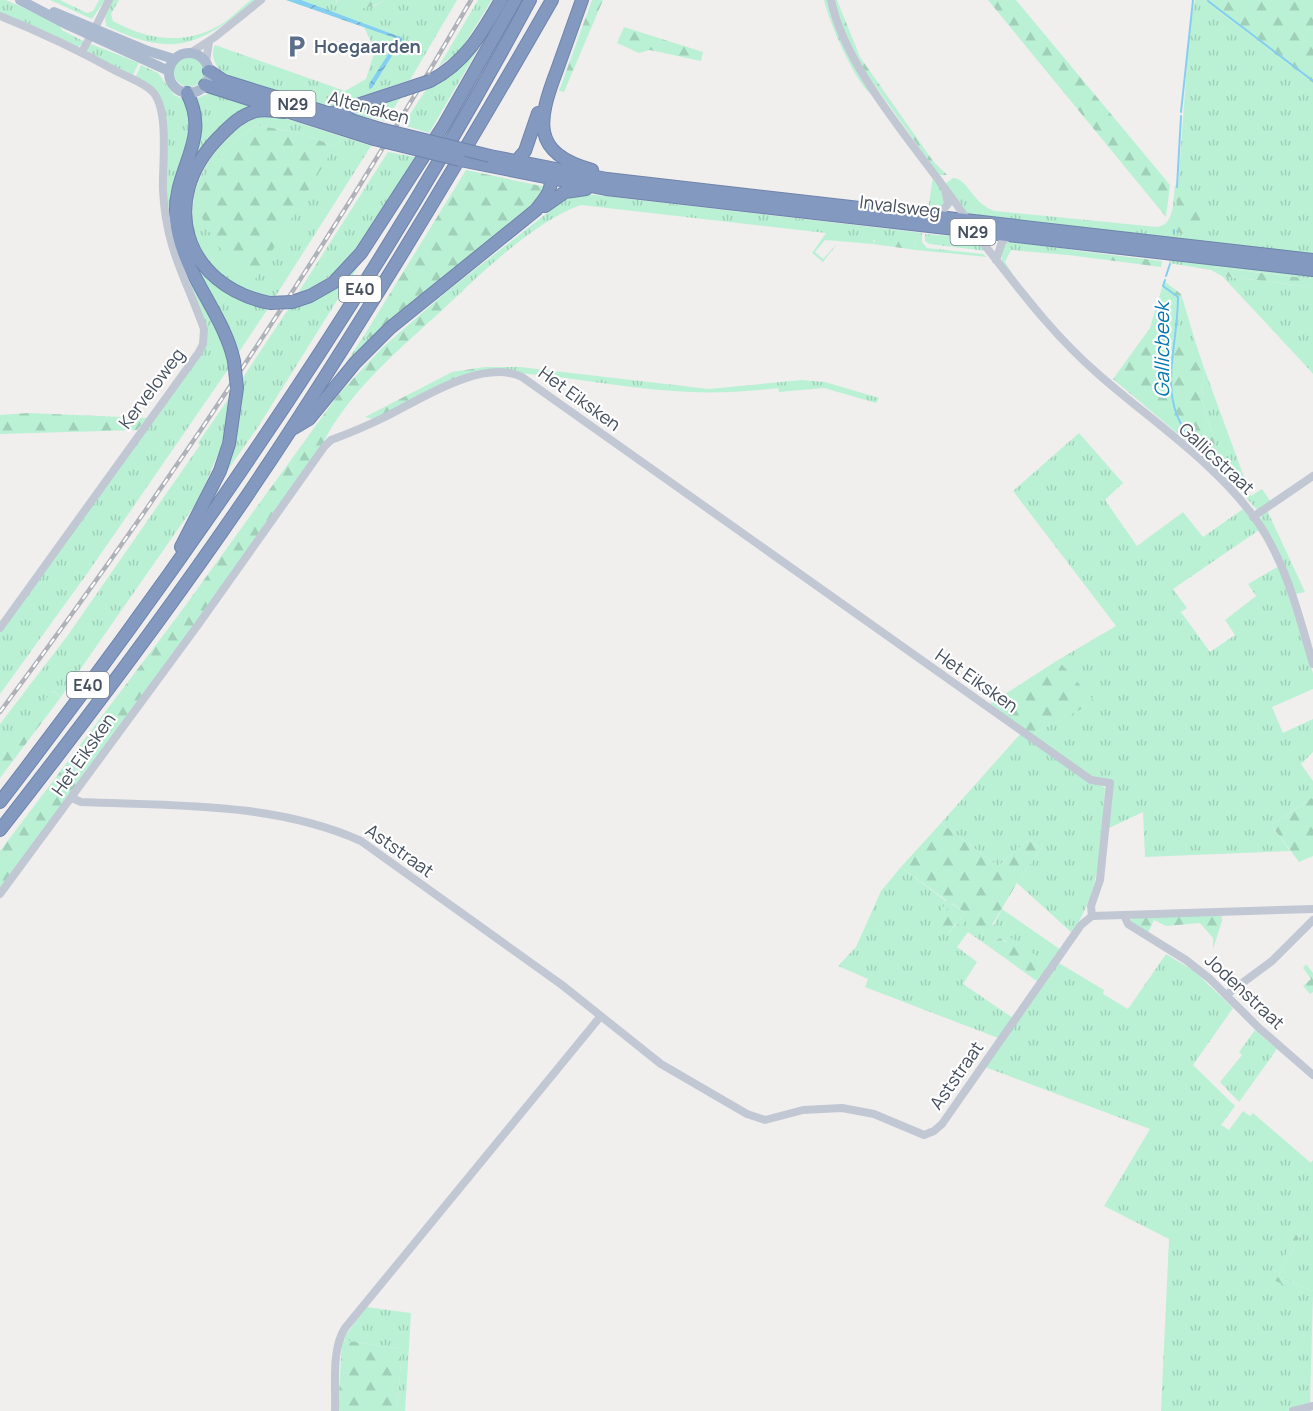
<svg xmlns="http://www.w3.org/2000/svg" width="1313" height="1411" viewBox="0 0 1313 1411" font-family="Manrope,sans-serif">
	<defs>
		<pattern id="grass-tufts" width="24" height="20" patternUnits="userSpaceOnUse" patternTransform="scale(1.5)"><rect width="24" height="20" fill="#baf1d5"/><path d="M3 7l-1-3M5 7V3M7 7l1-3M15 17l-1-3M17 17v-4M19 17l1-3" fill="none" stroke="#a1d0b9"/></pattern>
		<pattern id="forest-firs" width="22" height="20" patternUnits="userSpaceOnUse" patternTransform="scale(1.5)"><rect width="22" height="20" fill="#baf1d5"/><path d="M5 1l3.5 6h-7zM16 11l3.5 6h-7z" fill="#a1d0b9"/></pattern>
		<pattern id="water-waves" width="16" height="10" patternUnits="userSpaceOnUse" patternTransform="scale(1.5)"><rect width="16" height="10" fill="#84cef1"/><path d="M0 5q4-4 8 0t8 0" fill="none" stroke="#6eaac6"/></pattern>
	</defs>
	<rect width="100%" height="100%" fill="#f1eeee"/>
	<g fill="url(#grass-tufts)" fill-rule="evenodd">
		<path d="M0,0H6L59,24L62,30L83,41V44L78,47L0,14Z"/>
		<path d="M50,0H60L87,13L93,11L99,0H105L92,19Z"/>
		<path d="M113,0H119L111,14L113,21C146,39 183,46 218,26C230,20 240,8 251,0H256C200,45 175,59 106,26L105,17Z"/>
		<path d="M286,0H336L337,3L374,6L385,0H457L410,80L328,108L224,74C215,67 210,55 215,45L345,91L366,79L375,50L364,27Z"/>
		<path d="M478,0H492L460,51L439,66Z"/>
		<path d="M824,0H828L875,97C857,89 829,22 824,0Z"/>
		<path d="M1195,0H1203L1313,83V254L969,215L965,212L946,183L953,178C968,178 972,204 995,211L1157,227C1175,225 1173,200 1175,185L1178,186L1190,24Z"/>
		<path d="M487,34L429,133L403,125L429,85Z"/>
		<path d="M91,44L139,63L132,77L90,54L87,50Z"/>
		<circle cx="189" cy="72" r="15"/>
		<path d="M141,65L158,73L174,95L187,101L191,130L177,170L172,191L170,221L225,347L229,368L89,571L0,694V631L206,342L170,237L161,105L135,78Z"/>
		<path d="M210,93L257,108L205,147L182,219L216,285L239,299L269,307L237,355L224,319L196,268L179,220L201,126V115L195,99Z"/>
		<path d="M402,95L386,121L344,113Z"/>
		<path d="M272,114L371,146L275,297C185,285 167,195 229,137C243,123 253,115 272,114ZM256,125L299,133L335,146L199,207C201,171 227,145 256,125Z"/>
		<path d="M388,152L415,157C386,203 353,277 298,293Z"/>
		<path d="M933,177L941,189L945,202L938,212L928,210Z"/>
		<path d="M587,194L915,232L922,233V242L927,248L983,254L987,257L916,250L914,240H874L873,244L825,240L815,252L823,259L837,244L823,262L812,253L826,233L581,205C539,219 484,270 452,301L445,293L551,210L567,199Z"/>
		<path d="M925,234L975,238L987,251L929,244L925,241Z"/>
		<path d="M1010,242L1068,249V255L1011,250L1005,262L1016,279C1005,266 996,260 1005,244Z"/>
		<path d="M366,254L258,427L213,491L232,446L239,418L240,382L283,317L290,307L336,287Z"/>
		<path d="M1169,260L1313,276V279L1213,267L1211,270L1169,263Z"/>
		<path d="M1222,276L1313,287V374L1305,365Z"/>
		<path d="M1181,294L1196,344L1175,341Z"/>
		<path d="M365,334L372,340L346,365V363Z"/>
		<path d="M485,367H520L709,389L802,380L825,382L879,398L876,403L824,388L779,392L778,388C743,392 708,394 673,391C610,387 549,372 486,372Z"/>
		<path d="M1204,368L1251,496L1262,489L1271,502L1258,511L1233,483L1204,456L1215,443L1202,400Z"/>
		<path d="M229,398L231,401L221,447L199,499L61,697L53,691L0,760V724L68,635L200,445L198,443Z"/>
		<path d="M1079,433L1123,483L1105,500L1137,546L1183,512L1203,537L1243,509L1259,530L1173,589L1187,608L1181,612L1210,652L1235,635L1225,620L1256,596L1248,584L1279,566L1313,673V689L1272,707L1283,733L1313,719V752L1301,764L1313,781V797L1271,825L1290,851L1145,857L1143,812L1107,829L1112,782L1093,778L1031,735L1094,702L1058,660L1116,626L1013,491Z"/>
		<path d="M1267,510L1305,592L1296,594L1260,519Z"/>
		<path d="M1021,733L1105,788C1101,842 1103,886 1072,933L1017,883L1041,849L1028,840L998,866L941,823Z"/>
		<path d="M901,867L947,902L944,913L951,903L965,913L960,920L949,913L947,935L957,923L964,921L994,925L1002,909L1061,950L1049,965L1000,938L988,946L968,932L957,947L977,962L963,984L1013,1018L998,1038L865,987L868,979L838,966L856,947L881,891Z"/>
		<path d="M1166,954L1194,971L1233,1008L1193,1065L1235,1106L1221,1125L1229,1130L1243,1111L1250,1116L1253,1113L1311,1163L1313,1160V1291L1278,1277L1300,1236L1296,1234L1274,1279L1313,1296V1294L1310,1404L1287,1411H1161L1169,1239L1104,1206L1150,1129L985,1067L1059,963L1104,990L1103,994L1128,1009Z"/>
		<path d="M1255,1030L1277,1049L1239,1102L1220,1082L1242,1055L1239,1052Z"/>
		<path d="M366,1307L411,1313L405,1411H397L402,1349L342,1340Z"/>
	</g>
	<g fill="url(#forest-firs)">
		<path d="M336,0H385C372,7 358,11 343,9Z"/>
		<path d="M592,0H603L564,92L559,91Z"/>
		<path d="M833,0H837L860,57L933,161L947,175H939L866,73L848,40Z"/>
		<path d="M988,0H1016L1170,185L1166,217Z"/>
		<path d="M1203,0H1313V83Z"/>
		<path d="M624,27L703,52L701,61L650,50L639,53L617,43Z"/>
		<path d="M256,125L299,133L335,146L254,281C231,270 230,264 217,243C210,232 202,222 200,210C191,175 232,142 256,125Z"/>
		<path d="M466,170L546,187L544,197L372,340L365,334Z"/>
		<path d="M1178,186L1201,216L1198,236L1175,232Z"/>
		<path d="M877,237L914,240L916,250L873,244Z"/>
		<path d="M1068,249L1079,251L1162,261L1161,267L1068,255Z"/>
		<path d="M1212,267L1313,279V287L1222,276L1211,270Z"/>
		<path d="M1164,281L1181,294L1175,340L1196,344L1204,368L1202,400L1215,443L1204,456L1113,379L1150,328Z"/>
		<path d="M445,293L452,301C406,344 350,388 322,445L202,615L0,890V851L177,617L338,395L382,348Z"/>
		<path d="M485,367L486,372L373,419L365,417L452,372Z"/>
		<path d="M28,413L147,418L137,430L0,434V415Z"/>
		<path d="M1058,660L1095,702L1031,735L988,705Z"/>
		<path d="M52,691L61,697L0,778V760Z"/>
		<path d="M1313,797V856L1299,862L1271,825Z"/>
		<path d="M941,823L998,866L1028,840L1041,849L1017,883L985,937L965,921L961,926L956,923L947,935L938,928L949,912L960,920L965,913L952,903L944,913L941,910L947,901L901,867Z"/>
		<path d="M1222,913V921L1213,949V938L1200,923L1166,926L1154,920L1148,933L1131,921L1132,918Z"/>
		<path d="M1010,937L1049,965L1038,982L988,946L1000,938L1006,942Z"/>
		<path d="M1306,964L1313,973V992L1310,994L1303,986L1311,979L1303,968Z"/>
		<path d="M1296,1234L1300,1236L1278,1277L1313,1291V1297L1273,1280Z"/>
		<path d="M342,1340L402,1349L397,1411H338Z"/>
	</g>
	<path fill="url(#water-waves)" d="M286,0H301L403,38L372,88L369,89V84L398,39Z"/>
	<g fill="none" stroke-linecap="round" stroke-linejoin="round">
		<g stroke="#84cef1" stroke-width="2">
			<path d="M1208,1L1313,81"/>
			<path d="M1181,112L1193,0"/>
			<path d="M1177,187L1181,116"/>
			<path d="M1174,233V230"/>
			<path d="M1166,276L1170,264"/>
			<path d="M1165,280L1163,286L1178,297C1178,355 1151,407 1204,452"/>
		</g>
		<defs>
			<g id="highway">
				<path d="M582,0C574,23 565,47 557,70C538,120 530,153 592,170"/>
				<path d="M209,71L224,81L380,129"/>
				<path d="M430,81C465,63 482,33 501,0"/>
				<path d="M205,85L374,139"/>
				<path d="M187,93C212,140 173,168 176,217C179,270 223,311 234,361"/>
				<path d="M327,115L403,90"/>
				<path d="M490,156L607,179L1313,260"/>
				<path d="M460,160L606,189L1313,270"/>
				<path d="M512,166L525,151L538,113"/>
				<path d="M545,206L565,192L586,189"/>
				<path d="M292,302L310,296L333,283L361,253L444,125L515,0"/>
				<path d="M270,303C184,286 157,200 219,137C230,126 240,115 256,111C265,109 274,111 284,112"/>
				<path d="M294,428L309,419L355,363L390,328L536,210C545,198 555,189 549,172"/>
				<path d="M181,547L220,471L229,444L237,388"/>
				<path d="M0,802C195,549 378,282 530,0"/>
				<path d="M0,830C102,700 202,567 292,428C383,288 469,145 552,0"/>
			</g>
		</defs>
		<use href="#highway" stroke="#6e84ac" stroke-width="14"/>
		<g stroke="#c1c8d4" stroke-width="8">
			<path d="M831,0C846,74 926,157 968,221"/>
			<path d="M0,16C40,32 78,50 116,71C127,77 142,82 152,91C170,109 162,165 163,190C166,249 185,276 204,329L203,344L199,352L0,628"/>
			<path d="M95,28L109,0"/>
			<path d="M82,52L91,35"/>
			<path d="M190,53L215,37L261,0"/>
			<path d="M206,62L209,42"/>
			<path d="M936,218L948,204L945,189"/>
			<path d="M975,233C1015,283 1048,330 1097,373C1151,421 1218,464 1259,524C1287,566 1299,616 1313,664"/>
			<path d="M996,260L1002,242L1009,236"/>
			<path d="M1253,517L1313,476"/>
			<path d="M72,798L81,802C174,806 275,802 361,841L562,985L661,1064L747,1114L765,1120L803,1110L842,1108L874,1114L924,1135L934,1131L942,1124L1081,925L1092,916L1313,909"/>
			<path d="M0,894L198,625L324,447L331,440C350,433 369,425 387,416C421,399 483,358 522,377L1091,780L1110,783L1100,880L1091,906L1092,916"/>
			<path d="M1124,915L1128,924L1186,960L1210,979L1259,1028L1313,1075"/>
			<path d="M1226,995L1272,961L1313,920"/>
			<path d="M335,1411C336,1385 331,1350 345,1328L600,1017"/>
			<path d="M1293,1411L1313,1406"/>
		</g>
		<g stroke="#acbacf" stroke-width="10">
			<path d="M20,0L68,25L169,71"/>
			<path d="M54,12L148,51L174,59"/>
			<circle cx="189" cy="73" r="20"/>
		</g>
		<use href="#highway" stroke="#8399c0" stroke-width="12"/>
		<defs>
			<path id="rail" d="M0,712C170,484 328,247 471,0"/>
		</defs>
		<use href="#rail" stroke="#b0b2b9" stroke-width="4.5"/>
		<use href="#rail" stroke="#fff" stroke-width="2" stroke-dasharray="7" stroke-linecap="butt"/>
		<defs>
			<g id="highway-bridge">
				<path d="M403,90L430,81"/>
				<path d="M380,129L490,156"/>
				<path d="M374,139L460,160"/>
				<path d="M270,303L292,302"/>
				<path d="M234,361L237,388"/>
			</g>
		</defs>
		<use href="#highway-bridge" stroke="#6e84ac" stroke-width="14" stroke-linecap="butt"/>
		<use href="#highway-bridge" stroke="#8399c0" stroke-width="12"/>
	</g>
	<defs>
		<symbol id="parking-bare" viewBox="-9 -9 18 18"><path d="M-3.5-5.5H1a3.5 3.5 0 0 1 0 7H-1V5.5H-3.5ZM-1-3.4V-.6H.8a1.4 1.4 0 0 0 0-2.8Z" fill="#5c6f8a" stroke="#fff" stroke-width="2.5" paint-order="stroke"/></symbol>
	</defs>
	<g fill-rule="evenodd">
		<use href="#parking-bare" x="280" y="30" width="33" height="33"/>
	</g>
	<g text-anchor="middle" dominant-baseline="central" stroke-width="4.5" stroke-linejoin="round" paint-order="stroke">
		<g fill="#fff" stroke="#7d848e" stroke-width="1.5">
			<rect x="270.5" y="91" width="45" height="26" rx="4.5"/>
			<rect x="950.5" y="219" width="45" height="26" rx="4.5"/>
			<rect x="339" y="276" width="42" height="26" rx="4.5"/>
			<rect x="67" y="672" width="42" height="26" rx="4.5"/>
		</g>
		<g font-size="16" font-weight="bold" fill="#454f5d">
			<text x="293" y="104">N29</text>
			<text x="973" y="232">N29</text>
			<text x="360" y="289">E40</text>
			<text x="88" y="685">E40</text>
		</g>
		<g font-size="18" font-weight="bold" fill="#4e5e75" stroke="#fff" text-anchor="start">
			<text x="314" y="46">Hoegaarden</text>
		</g>
		<g font-size="18" fill="#454f5d" stroke="#fff">
			<text transform="translate(369 107) rotate(15)">Altenaken</text>
			<text transform="translate(900 206) rotate(7)">Invalsweg</text>
			<text transform="translate(151 388) rotate(-53)">Kerveloweg</text>
			<text transform="translate(580 398) rotate(36)">Het Eiksken</text>
			<text transform="translate(1217 458) rotate(43)">Gallicstraat</text>
			<text transform="translate(977 680) rotate(35)">Het Eiksken</text>
			<text transform="translate(83 754) rotate(-55)">Het Eiksken</text>
			<text transform="translate(400 850) rotate(35)">Aststraat</text>
			<text transform="translate(1245 991) rotate(43)">Jodenstraat</text>
			<text transform="translate(956 1075) rotate(-55)">Aststraat</text>
		</g>
		<g font-size="20" font-style="italic" fill="#0478b0" stroke="#fff">
			<text transform="translate(1161 350) rotate(-90)">Gallicbeek</text>
		</g>
	</g>
</svg>
